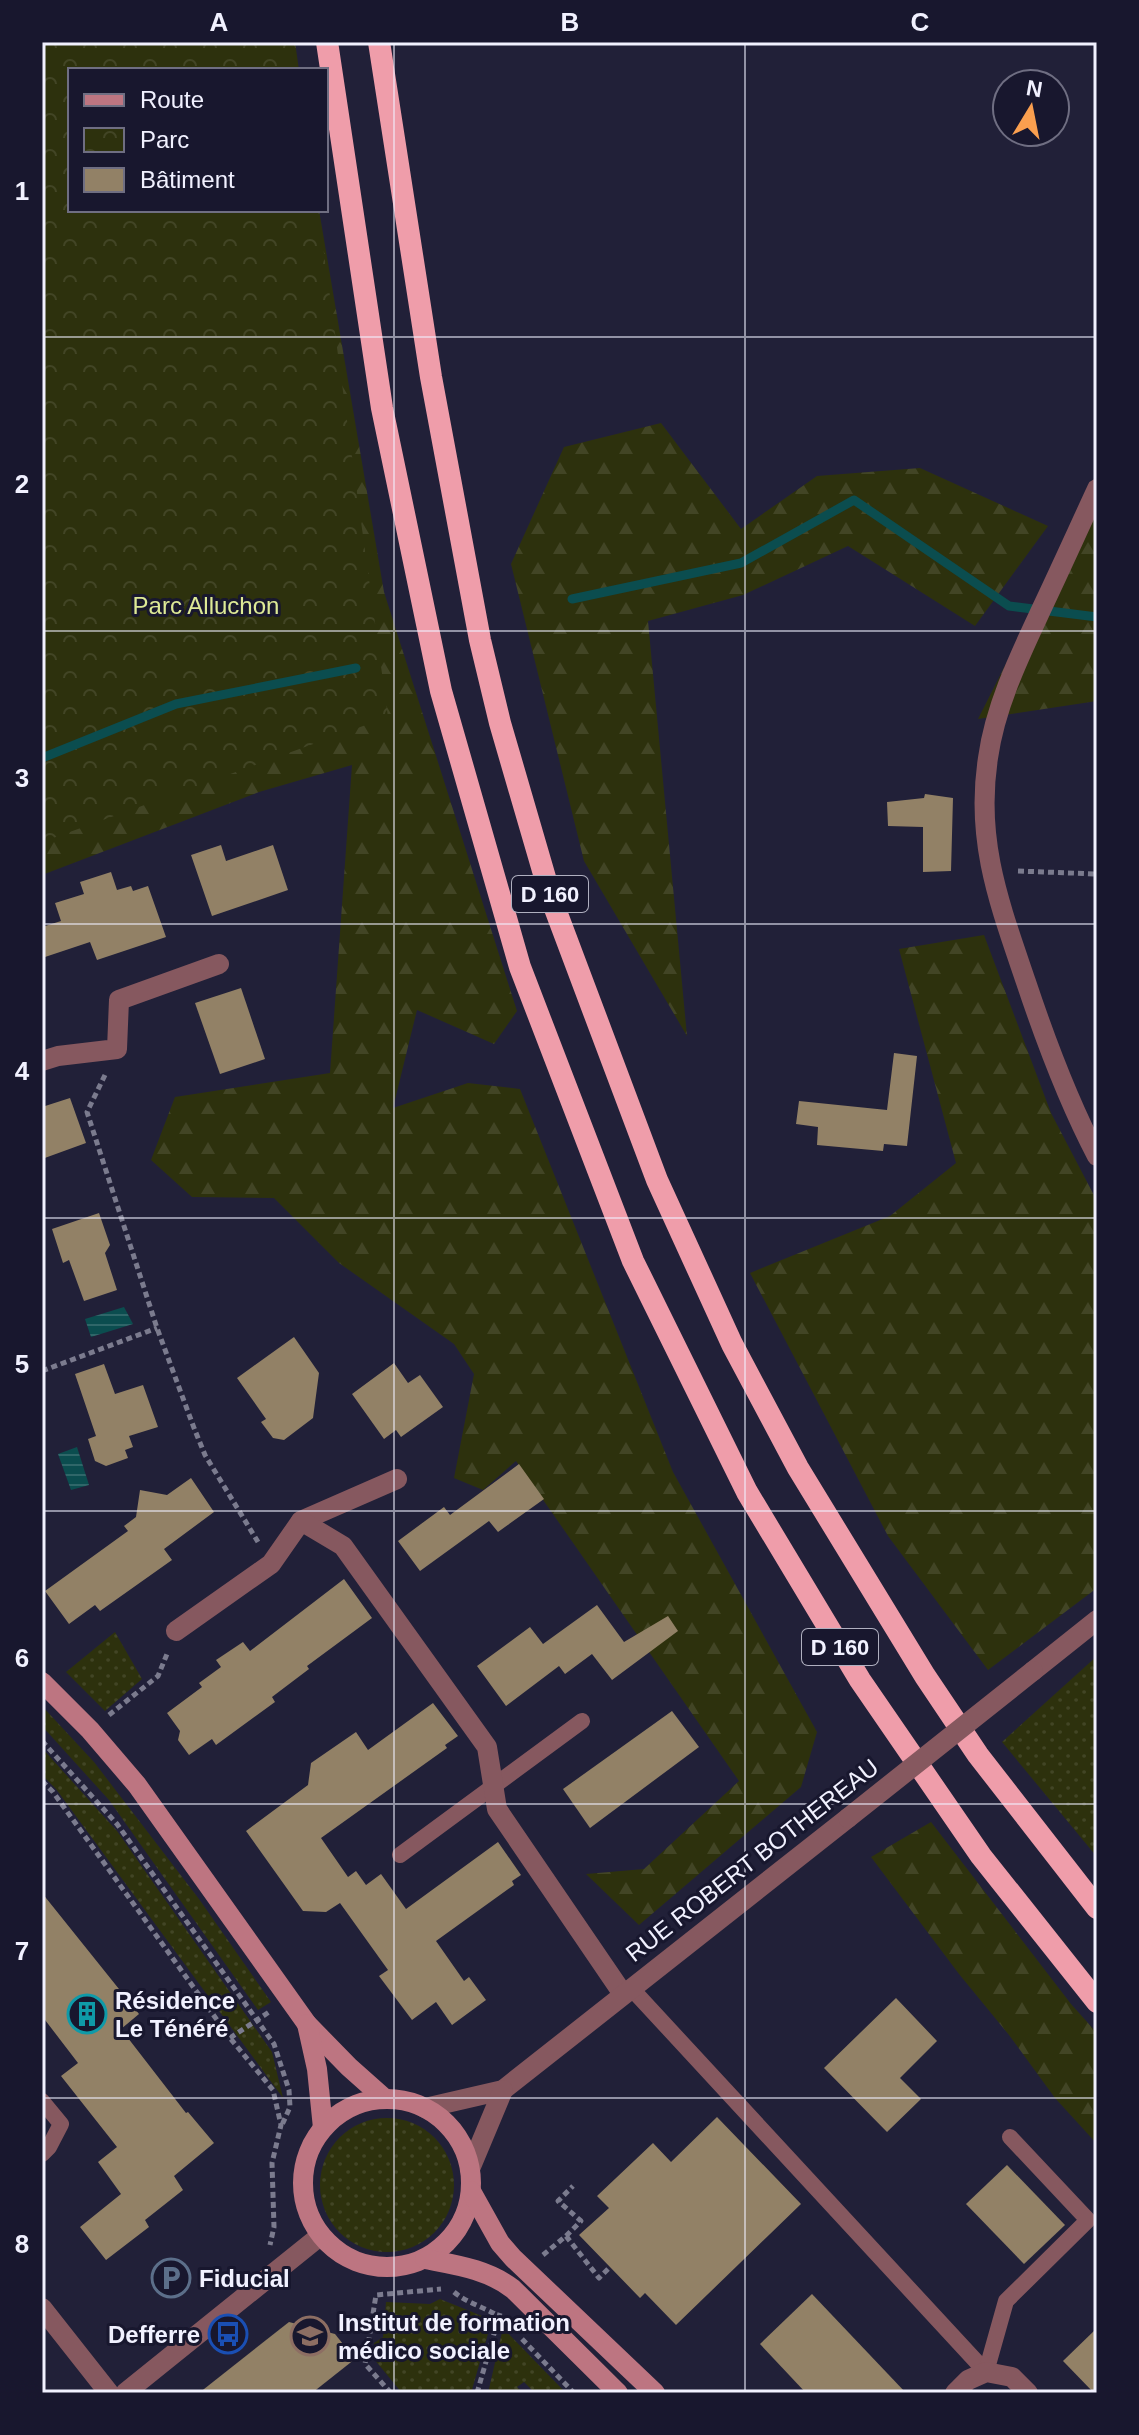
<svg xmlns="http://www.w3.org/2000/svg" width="1139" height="2435" viewBox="0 0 1139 2435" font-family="Helvetica,sans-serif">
	<defs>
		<pattern id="grass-dots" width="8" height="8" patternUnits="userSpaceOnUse" patternTransform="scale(2)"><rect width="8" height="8" fill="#2d310d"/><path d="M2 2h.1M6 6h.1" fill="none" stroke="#424525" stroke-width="1.8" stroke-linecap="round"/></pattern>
		<pattern id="forest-firs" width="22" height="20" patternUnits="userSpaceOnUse" patternTransform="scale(2)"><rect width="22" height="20" fill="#2d310d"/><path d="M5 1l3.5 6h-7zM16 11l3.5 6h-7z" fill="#424525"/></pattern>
		<pattern id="park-crowns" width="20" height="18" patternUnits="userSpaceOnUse" patternTransform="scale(2)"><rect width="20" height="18" fill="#2d310d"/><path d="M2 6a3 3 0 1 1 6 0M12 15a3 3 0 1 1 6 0" fill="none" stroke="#424525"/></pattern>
		<pattern id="water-rules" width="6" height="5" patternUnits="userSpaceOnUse" patternTransform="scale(2)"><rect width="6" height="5" fill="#0b4d4f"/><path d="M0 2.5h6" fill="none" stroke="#2f6769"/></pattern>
	</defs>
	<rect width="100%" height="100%" fill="#212038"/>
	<g fill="url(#grass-dots)">
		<path d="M115,1632L142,1679L105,1711L66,1672Z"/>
		<path d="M1097,1656V1857L1002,1742Z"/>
		<path d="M42,1706L94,1762L199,1899L271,2002L258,2010L109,1800L42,1726Z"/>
		<path d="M42,1748L117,1831L272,2052L283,2098L56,1789L42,1775Z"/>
		<circle cx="387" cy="2185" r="67"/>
		<path d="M440,2299L492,2320L471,2393H402L374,2359V2343L383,2337L386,2302L430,2304Z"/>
		<path d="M503,2328L566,2393H535L524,2382L517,2387L523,2393H488Z"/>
	</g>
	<g fill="url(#forest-firs)">
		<path d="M242,210H319L384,592L517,1011L494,1044L417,1010L393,1108L468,1083L520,1089L673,1472L817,1732L801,1787L639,1925L586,1874L644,1869L739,1781L516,1461L483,1490L454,1478L474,1374L454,1344L339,1263L274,1198L192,1197L151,1160L175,1097L330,1073L352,765L259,792L42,875V732Z"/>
		<path d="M661,423L741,529L817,476L920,468L1048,526L975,626L848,546L743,595L648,621L687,1036L584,861L511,564L564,447Z"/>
		<path d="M1097,484V701L978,719Z"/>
		<path d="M984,935L1051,1113L1097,1201V1588L988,1670L888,1536L750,1273L890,1216L956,1163L899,949Z"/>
		<path d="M931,1822L1071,2004L1097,2033V2144L1055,2098L1009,2035L959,1974L871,1857Z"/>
	</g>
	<path fill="url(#park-crowns)" d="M42,42H295L299,70H70V210H318L388,717L42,842Z"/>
	<g fill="url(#water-rules)">
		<path d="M124,1307L133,1324L91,1337L85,1319Z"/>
		<path d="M77,1447L89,1485L71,1490L58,1454Z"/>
	</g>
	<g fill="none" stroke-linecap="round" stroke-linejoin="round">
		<g stroke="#0b4d4f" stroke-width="9">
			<path d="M572,599L741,563L854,500L1009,606L1097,617"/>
			<path d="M42,758L176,704L356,668"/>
		</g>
	</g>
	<g fill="#928166">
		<path d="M925,794L953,798L951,871L923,872V827L888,826L887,802L924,798Z"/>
		<path d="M221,845L226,861L273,845L288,890L212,916L191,855Z"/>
		<path d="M111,872L117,890L131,886L133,891L148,886L166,937L97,960L90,942L42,958V927L61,921L55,903L84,894L80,882Z"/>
		<path d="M241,988L265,1059L220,1074L195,1003Z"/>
		<path d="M894,1053L917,1056L907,1146L884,1144L883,1151L817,1145L818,1127L796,1124L799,1101L887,1110Z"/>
		<path d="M70,1098L86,1143L42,1159V1107Z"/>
		<path d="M99,1213L110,1245L105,1253L117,1290L84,1301L69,1260L63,1263L52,1229Z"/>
		<path d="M294,1337L319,1373L313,1418L284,1440L273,1438L261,1422L266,1419L237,1378Z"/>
		<path d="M394,1363L408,1383L420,1375L443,1407L401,1437L396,1430L384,1439L352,1394Z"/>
		<path d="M104,1364L115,1394L143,1385L158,1427L129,1436L133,1447L125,1450L128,1458L106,1466L95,1461L88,1439L96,1436L75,1374Z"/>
		<path d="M519,1464L544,1499L498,1532L489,1521L420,1571L398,1541L444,1507L450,1515Z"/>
		<path d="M191,1478L214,1512L164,1549L172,1560L100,1611L95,1605L69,1624L45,1591L128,1531L124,1526L136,1517L140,1490L167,1495Z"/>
		<path d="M344,1579L372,1618L307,1666L309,1669L272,1697L275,1702L216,1745L212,1739L189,1755L178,1740L180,1731L167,1713L202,1687L199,1683L221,1667L216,1660L243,1642L250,1651Z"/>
		<path d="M597,1605L624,1642L668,1616L678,1631L612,1680L592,1654L565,1674L559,1666L506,1706L477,1666L530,1627L543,1644Z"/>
		<path d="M433,1703L458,1736L445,1745L447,1748L321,1838L348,1877L356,1871L366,1885L381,1874L406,1909L498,1842L521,1875L512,1881L514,1885L436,1941L464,1981L469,1977L486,2000L452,2025L436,2002L412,2020L379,1976L388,1970L340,1903L326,1912L303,1911L246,1831L308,1785L311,1763L356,1732L368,1750Z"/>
		<path d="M672,1711L699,1747L590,1828L563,1789Z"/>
		<path d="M42,1893L139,2014L121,2029L186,2113L188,2112L214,2143L174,2176L183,2190L145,2220L149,2227L106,2260L80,2227L121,2194L98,2162L117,2147L61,2076L78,2063L42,2016Z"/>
		<path d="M896,1998L937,2041L900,2078L921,2099L887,2132L824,2068Z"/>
		<path d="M717,2117L801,2204L676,2325L645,2293L640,2298L579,2235L609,2208L597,2196L653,2143L671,2162Z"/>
		<path d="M1007,2165L1065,2225L1024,2264L966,2204Z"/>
		<path d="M812,2294L906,2393H806L760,2344Z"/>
		<path d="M289,2322L335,2334L355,2359L312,2393H199Z"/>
		<path d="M1097,2328V2393H1094L1063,2361Z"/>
	</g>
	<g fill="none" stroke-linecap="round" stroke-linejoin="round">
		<g stroke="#7b7b8e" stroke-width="5" stroke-dasharray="6 4" stroke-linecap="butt">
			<path d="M1018,871L1097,874"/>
			<path d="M105,1075L87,1112L157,1328L194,1428L205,1455L258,1542"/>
			<path d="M42,1371L157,1328"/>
			<path d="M109,1715L158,1676L167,1654"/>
			<path d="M42,1741L117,1824L274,2044L289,2090L290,2107L282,2125"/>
			<path d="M42,1781L53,1792L230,2038L273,2090L281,2125L272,2163L274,2227L270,2245"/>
			<path d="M230,2038L269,2012"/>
			<path d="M566,2236L581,2221L558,2201L573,2186"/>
			<path d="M543,2255L566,2236L599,2278L610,2267"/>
			<path d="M454,2292C468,2304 486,2307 501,2318"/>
			<path d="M522,2339L574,2393"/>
			<path d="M391,2393L365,2364L376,2295L441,2289"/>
			<path d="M477,2393L500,2313"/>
		</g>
		<g stroke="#86585f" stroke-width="16">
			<path d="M400,1855L582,1721"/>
			<path d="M631,1988L986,2372"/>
			<path d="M42,2101L61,2124L49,2147L42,2154"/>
			<path d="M986,2372L1006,2301L1088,2220L1010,2137"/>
		</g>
		<g stroke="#86585f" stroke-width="20">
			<path d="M1097,489C1078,530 1060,570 1041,610C1019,657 995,707 988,758C975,842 1000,905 1026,982C1046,1042 1068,1101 1097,1156"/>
			<path d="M42,1061L58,1056L117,1049L119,1000L219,964"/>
			<path d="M301,1521L397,1479"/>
			<path d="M176,1631L271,1564L301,1521L343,1546L487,1747L497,1809L623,1994"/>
			<path d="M1033,1671L1097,1620"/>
			<path d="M425,2108L503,2090L848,1818"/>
			<path d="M470,2169L503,2090"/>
			<path d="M42,2308L109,2393"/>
			<path d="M125,2393L320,2236"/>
			<path d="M955,2393L968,2380L986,2372L1012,2377L1028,2393"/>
		</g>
		<g stroke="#bd7581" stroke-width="20">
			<path d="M42,1682L90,1730L137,1785L307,2024L349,2067L385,2099"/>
			<path d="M307,2024L317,2069L323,2128"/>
			<circle cx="387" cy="2183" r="84"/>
			<path d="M471,2191L500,2243L513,2258L655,2393"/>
			<path d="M425,2259C456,2265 487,2269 513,2289L618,2393"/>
		</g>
		<g stroke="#ef9daa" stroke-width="22">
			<path d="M327,42L382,408L441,691L520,967L633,1261L747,1492L860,1680L981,1856L1097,2002"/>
			<path d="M379,42L431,377L480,640L500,723L551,898L657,1180L732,1344L798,1468L925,1676L978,1755L1097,1908"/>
		</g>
		<path stroke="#86585f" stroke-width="20" d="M848,1818L1033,1671"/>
	</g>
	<path fill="none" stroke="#f1f1ff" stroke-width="2" stroke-opacity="0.55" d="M394,42V2393M745,42V2393M42,337H1097M42,631H1097M42,924H1097M42,1218H1097M42,1511H1097M42,1804H1097M42,2098H1097"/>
	<defs>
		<symbol id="building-ring" viewBox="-11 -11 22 22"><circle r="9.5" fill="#18172e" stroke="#0f9aa8" stroke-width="1.5"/><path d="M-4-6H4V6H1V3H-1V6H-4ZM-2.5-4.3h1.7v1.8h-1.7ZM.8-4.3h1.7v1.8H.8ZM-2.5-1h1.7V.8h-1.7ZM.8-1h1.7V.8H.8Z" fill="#0f9aa8"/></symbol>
		<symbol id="parking-ring" viewBox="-11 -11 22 22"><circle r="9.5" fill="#18172e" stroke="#5c6f8a" stroke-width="1.5"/><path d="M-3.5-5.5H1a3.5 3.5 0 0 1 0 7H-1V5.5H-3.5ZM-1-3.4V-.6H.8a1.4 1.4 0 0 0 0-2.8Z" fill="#5c6f8a"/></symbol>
		<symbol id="bus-ring" viewBox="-11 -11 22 22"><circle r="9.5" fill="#18172e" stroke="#1a4fb4" stroke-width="1.5"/><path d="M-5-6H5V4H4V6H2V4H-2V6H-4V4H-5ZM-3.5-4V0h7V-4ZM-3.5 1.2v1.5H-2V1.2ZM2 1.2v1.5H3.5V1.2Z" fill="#1a4fb4"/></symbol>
		<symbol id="university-ring" viewBox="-11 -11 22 22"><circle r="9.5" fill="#18172e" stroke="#8d6e63" stroke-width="1.5"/><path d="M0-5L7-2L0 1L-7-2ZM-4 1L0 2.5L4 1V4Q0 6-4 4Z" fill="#8d6e63"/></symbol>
	</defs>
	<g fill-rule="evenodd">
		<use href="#building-ring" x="65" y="1992" width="44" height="44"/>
		<use href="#parking-ring" x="149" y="2256" width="44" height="44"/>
		<use href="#bus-ring" x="206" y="2312" width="44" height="44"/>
		<use href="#university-ring" x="288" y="2314" width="44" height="44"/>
	</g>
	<g text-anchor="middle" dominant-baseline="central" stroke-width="6" stroke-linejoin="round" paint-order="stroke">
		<g fill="#18172e" stroke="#b0b0c0" stroke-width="2">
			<rect x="512" y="876" width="76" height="36" rx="6"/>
			<rect x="802" y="1629" width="76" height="36" rx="6"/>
		</g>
		<g font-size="22" font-weight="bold" fill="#f1f1ff">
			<text x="550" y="894">D 160</text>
			<text x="840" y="1647">D 160</text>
		</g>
		<g font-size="24" fill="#dde996" stroke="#18172e">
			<text x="206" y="605">Parc Alluchon</text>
		</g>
		<g font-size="24" fill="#f1f1ff" stroke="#18172e">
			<text transform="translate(752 1860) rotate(-38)">RUE ROBERT BOTHEREAU</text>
		</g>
		<g font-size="24" font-weight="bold" fill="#f1f1ff" stroke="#18172e" text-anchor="start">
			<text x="115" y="2000">Résidence<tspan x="115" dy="28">Le Ténéré</tspan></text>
			<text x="199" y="2278">Fiducial</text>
			<text x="338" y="2322">Institut de formation<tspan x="338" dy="28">médico sociale</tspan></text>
			<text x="200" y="2334" text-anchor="end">Defferre</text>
		</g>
	</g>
	<rect width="1139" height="2435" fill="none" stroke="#18172e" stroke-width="88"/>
	<rect x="68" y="68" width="260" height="144" fill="#18172e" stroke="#6f6e82" stroke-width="2"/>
	<rect x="84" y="94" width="40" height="12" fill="#bd7581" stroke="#6f6e82" stroke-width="2"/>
	<text x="140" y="108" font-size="24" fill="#f1f1ff">Route</text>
	<rect x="84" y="128" width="40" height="24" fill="url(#park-crowns)" stroke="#6f6e82" stroke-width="2"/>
	<text x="140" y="148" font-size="24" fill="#f1f1ff">Parc</text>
	<rect x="84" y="168" width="40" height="24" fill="#928166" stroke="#6f6e82" stroke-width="2"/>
	<text x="140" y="188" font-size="24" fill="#f1f1ff">Bâtiment</text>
	<g transform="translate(1031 108) rotate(10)"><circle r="38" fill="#18172e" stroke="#6f6e82" stroke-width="2"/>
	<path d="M0-6L14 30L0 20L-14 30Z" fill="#fa9f4f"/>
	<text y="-12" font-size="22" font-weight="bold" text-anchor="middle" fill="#f1f1ff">N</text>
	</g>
	<rect x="44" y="44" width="1051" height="2347" fill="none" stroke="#f1f1ff" stroke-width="3"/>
	<g font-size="26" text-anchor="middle" font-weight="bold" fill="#f1f1ff">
		<text x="219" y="31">A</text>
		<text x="570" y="31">B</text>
		<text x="920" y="31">C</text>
		<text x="22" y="200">1</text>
		<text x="22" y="493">2</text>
		<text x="22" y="787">3</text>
		<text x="22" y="1080">4</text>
		<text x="22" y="1373">5</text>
		<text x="22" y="1667">6</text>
		<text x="22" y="1960">7</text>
		<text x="22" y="2253">8</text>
	</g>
</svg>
